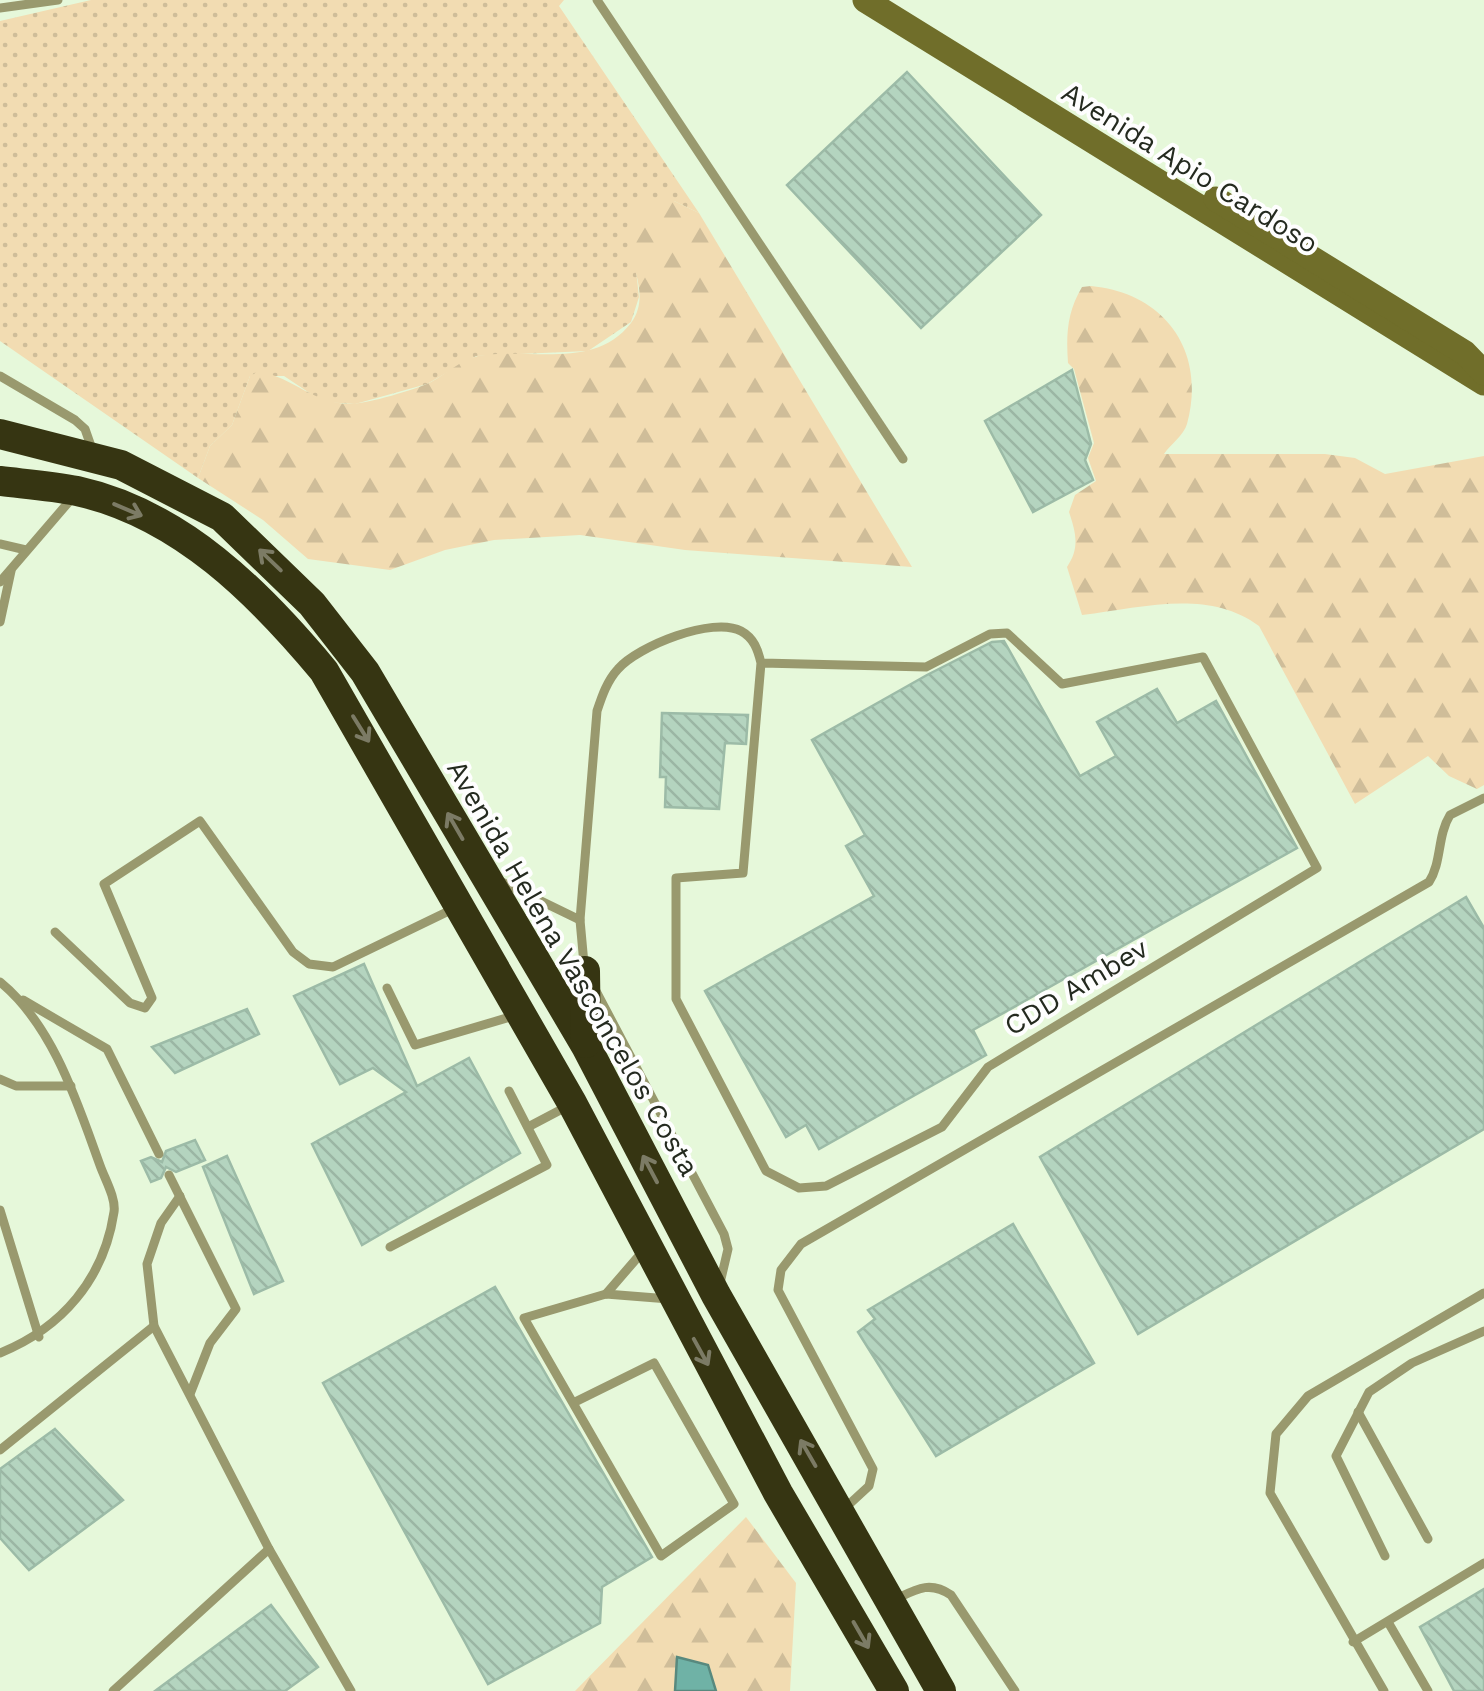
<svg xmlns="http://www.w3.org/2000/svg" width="1484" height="1691" viewBox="0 0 1484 1691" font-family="'Work Sans',sans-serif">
	<defs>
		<pattern id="grass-dots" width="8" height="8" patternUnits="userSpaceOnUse" patternTransform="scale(2.5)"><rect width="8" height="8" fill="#f2dcb2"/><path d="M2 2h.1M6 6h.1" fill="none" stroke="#cfbd99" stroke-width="1.8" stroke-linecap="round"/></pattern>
		<pattern id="forest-firs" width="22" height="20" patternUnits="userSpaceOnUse" patternTransform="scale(2.5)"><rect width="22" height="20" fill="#f2dcb2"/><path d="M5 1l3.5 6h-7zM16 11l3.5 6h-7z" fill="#cfbd99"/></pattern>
		<pattern id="building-back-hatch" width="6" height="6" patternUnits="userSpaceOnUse" patternTransform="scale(2.5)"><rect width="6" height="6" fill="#b4d4bf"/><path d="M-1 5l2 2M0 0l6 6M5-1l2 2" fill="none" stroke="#9bb6a4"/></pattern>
	</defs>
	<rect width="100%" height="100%" fill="#e6f8da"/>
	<path fill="url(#grass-dots)" d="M91,0H564L559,6L699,213L674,201L636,270L639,297L631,322L588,351L476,356L427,384L355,404L323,402L284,376H250L232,425L210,446L198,478L0,341V21Z"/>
	<g fill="url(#forest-firs)">
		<path d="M649,199L674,201L699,213L912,567L685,550L580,535L494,540L445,550L390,570L308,559L263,520L198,478L210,446L232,425L250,376L259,371C293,378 315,404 350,404C367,404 417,389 431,382C446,374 462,359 478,356C527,347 594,371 631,323C662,281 595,230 649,199Z"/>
		<path d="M1091,286C1164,293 1207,350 1187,424C1184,435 1170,445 1164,454H1325L1355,458L1385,474L1484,456V785L1477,789L1449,776L1428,756L1355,804L1259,626C1208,588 1141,608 1082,615L1067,567C1080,548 1076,533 1069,512L1075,495L1096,481L1088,458L1094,443L1074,369L1068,363C1066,335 1067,312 1082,287Z"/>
		<path d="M746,1517L796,1583L790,1691H575Z"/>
	</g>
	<path fill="#6fb2a6" stroke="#58897e" stroke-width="2.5" d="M677,1657L708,1665L716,1691H675Z"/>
	<g fill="url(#building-back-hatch)" stroke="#9cbba7" stroke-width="2.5">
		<path d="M907,72L1041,215L921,328L787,185Z"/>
		<path d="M1072,370L1091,444L1085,460L1093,480L1033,512L985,421Z"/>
		<path d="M1004,641L1080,776L1116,756L1097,722L1157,689L1177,723L1216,701L1297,848L973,1030L986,1055L819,1149L806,1125L786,1137L705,991L874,896L846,846L865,835L812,740L927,675L992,642Z"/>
		<path d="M662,713L748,715L746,744L725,743L719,809L665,807L666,777H660Z"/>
		<path d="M1466,897L1484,928V1129L1138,1334L1040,1157Z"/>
		<path d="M364,964L417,1086L469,1058L520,1153L362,1245L312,1144L406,1092L373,1068L340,1084L294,996Z"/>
		<path d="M247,1009L259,1034L175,1073L152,1047Z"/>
		<path d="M195,1140L205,1160L176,1172L166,1167L161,1178L151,1182L141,1161L151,1157L162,1162L166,1151Z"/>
		<path d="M227,1156L283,1281L254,1294L203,1167Z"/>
		<path d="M1013,1224L1094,1363L936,1456L858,1332L875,1319L868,1310Z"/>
		<path d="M495,1287L652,1557L602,1587L600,1623L488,1684L323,1383Z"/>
		<path d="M55,1429L123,1500L29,1570L0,1538V1469Z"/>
		<path d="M1484,1589V1691H1454L1420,1627Z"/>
		<path d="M271,1605L318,1667L285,1691H155Z"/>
	</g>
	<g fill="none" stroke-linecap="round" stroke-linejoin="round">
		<g stroke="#99996e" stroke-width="9">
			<path d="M597,0L903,459"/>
			<path d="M0,8L58,0"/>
			<path d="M0,376L75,420L85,429L92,449"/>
			<path d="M0,544L26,550"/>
			<path d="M0,582L73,497"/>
			<path d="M0,622L11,571"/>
			<path d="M502,882L580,920"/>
			<path d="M55,932L130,1003L145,1008L152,998L104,884L200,821L293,952L309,964L333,967L453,909"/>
			<path d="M584,964L580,920L597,711C602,696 607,681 618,669C638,646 713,616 741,631C754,638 758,650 761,663L926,667L990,634L1007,633L1062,684L1203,657L1317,868L988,1067L942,1127L826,1186L799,1188L766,1171L676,999V878L743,873L761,663"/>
			<path d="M0,982C54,1026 78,1105 101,1168C106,1181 116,1199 114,1212C104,1279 62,1328 0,1353"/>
			<path d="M387,988L415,1045L517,1015"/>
			<path d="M596,991L724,1234L728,1249L720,1283"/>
			<path d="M23,1000L107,1049L159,1154"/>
			<path d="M0,1079L16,1086H71"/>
			<path d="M528,1127L566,1107"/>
			<path d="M169,1175L236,1309L210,1343L190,1394"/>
			<path d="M180,1196L161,1223L147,1264L154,1326L269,1549L351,1691"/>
			<path d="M0,1210L39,1337"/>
			<path d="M390,1247L547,1165L509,1091"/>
			<path d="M606,1294L644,1250"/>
			<path d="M575,1402L654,1363L734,1504L661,1556L524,1318L606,1294L669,1299"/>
			<path d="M1358,1412L1428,1539"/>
			<path d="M0,1450L154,1326"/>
			<path d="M844,1509L869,1486L873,1469L778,1290L781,1270L801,1244L1429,882C1442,862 1437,836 1450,815L1484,798"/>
			<path d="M1385,1556L1336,1456L1369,1392L1412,1363L1484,1331"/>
			<path d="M894,1600C915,1590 929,1580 951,1595L1015,1691"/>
			<path d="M1388,1622L1428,1691"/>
			<path d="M1353,1642L1484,1563"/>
			<path d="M113,1691L269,1549"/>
			<path d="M1384,1691L1270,1493L1276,1434L1308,1396L1484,1293"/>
		</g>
		<g stroke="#706e2a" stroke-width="25">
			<path d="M865,0L1484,383"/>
			<path d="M1216,199L1465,353L1484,373"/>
		</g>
		<g stroke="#363512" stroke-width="30">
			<path d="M0,434L121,465L222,517L312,604L365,672L586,1046L716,1295L941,1691"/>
			<path d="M0,481C25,484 52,486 77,491C181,514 259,593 324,671L572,1103L778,1493L894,1691"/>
			<path d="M585,971L586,1043"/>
		</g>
	</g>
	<defs><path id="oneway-shaft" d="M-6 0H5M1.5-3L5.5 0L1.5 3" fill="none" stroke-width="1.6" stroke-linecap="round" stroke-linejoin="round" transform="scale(2.5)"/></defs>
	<g stroke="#7c7b65">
		<use href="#oneway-shaft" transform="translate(128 510) rotate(23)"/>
		<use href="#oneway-shaft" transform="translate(270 560) rotate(-136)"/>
		<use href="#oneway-shaft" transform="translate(361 729) rotate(58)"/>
		<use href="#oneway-shaft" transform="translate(455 826) rotate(-120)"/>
		<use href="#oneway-shaft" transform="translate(650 1169) rotate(-118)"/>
		<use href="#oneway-shaft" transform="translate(701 1352) rotate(61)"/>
		<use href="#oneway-shaft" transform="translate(808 1453) rotate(-120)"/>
		<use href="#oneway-shaft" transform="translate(861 1635) rotate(60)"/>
	</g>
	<g text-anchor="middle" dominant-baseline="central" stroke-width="8" stroke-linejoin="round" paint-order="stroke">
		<g font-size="28" fill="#242a1f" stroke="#fefefe">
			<text transform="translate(1190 168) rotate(32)">Avenida Apio Cardoso</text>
			<text transform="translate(573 968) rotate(60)">Avenida Helena Vasconcelos Costa</text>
			<text transform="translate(1076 987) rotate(-31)">CDD Ambev</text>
		</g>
	</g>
</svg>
